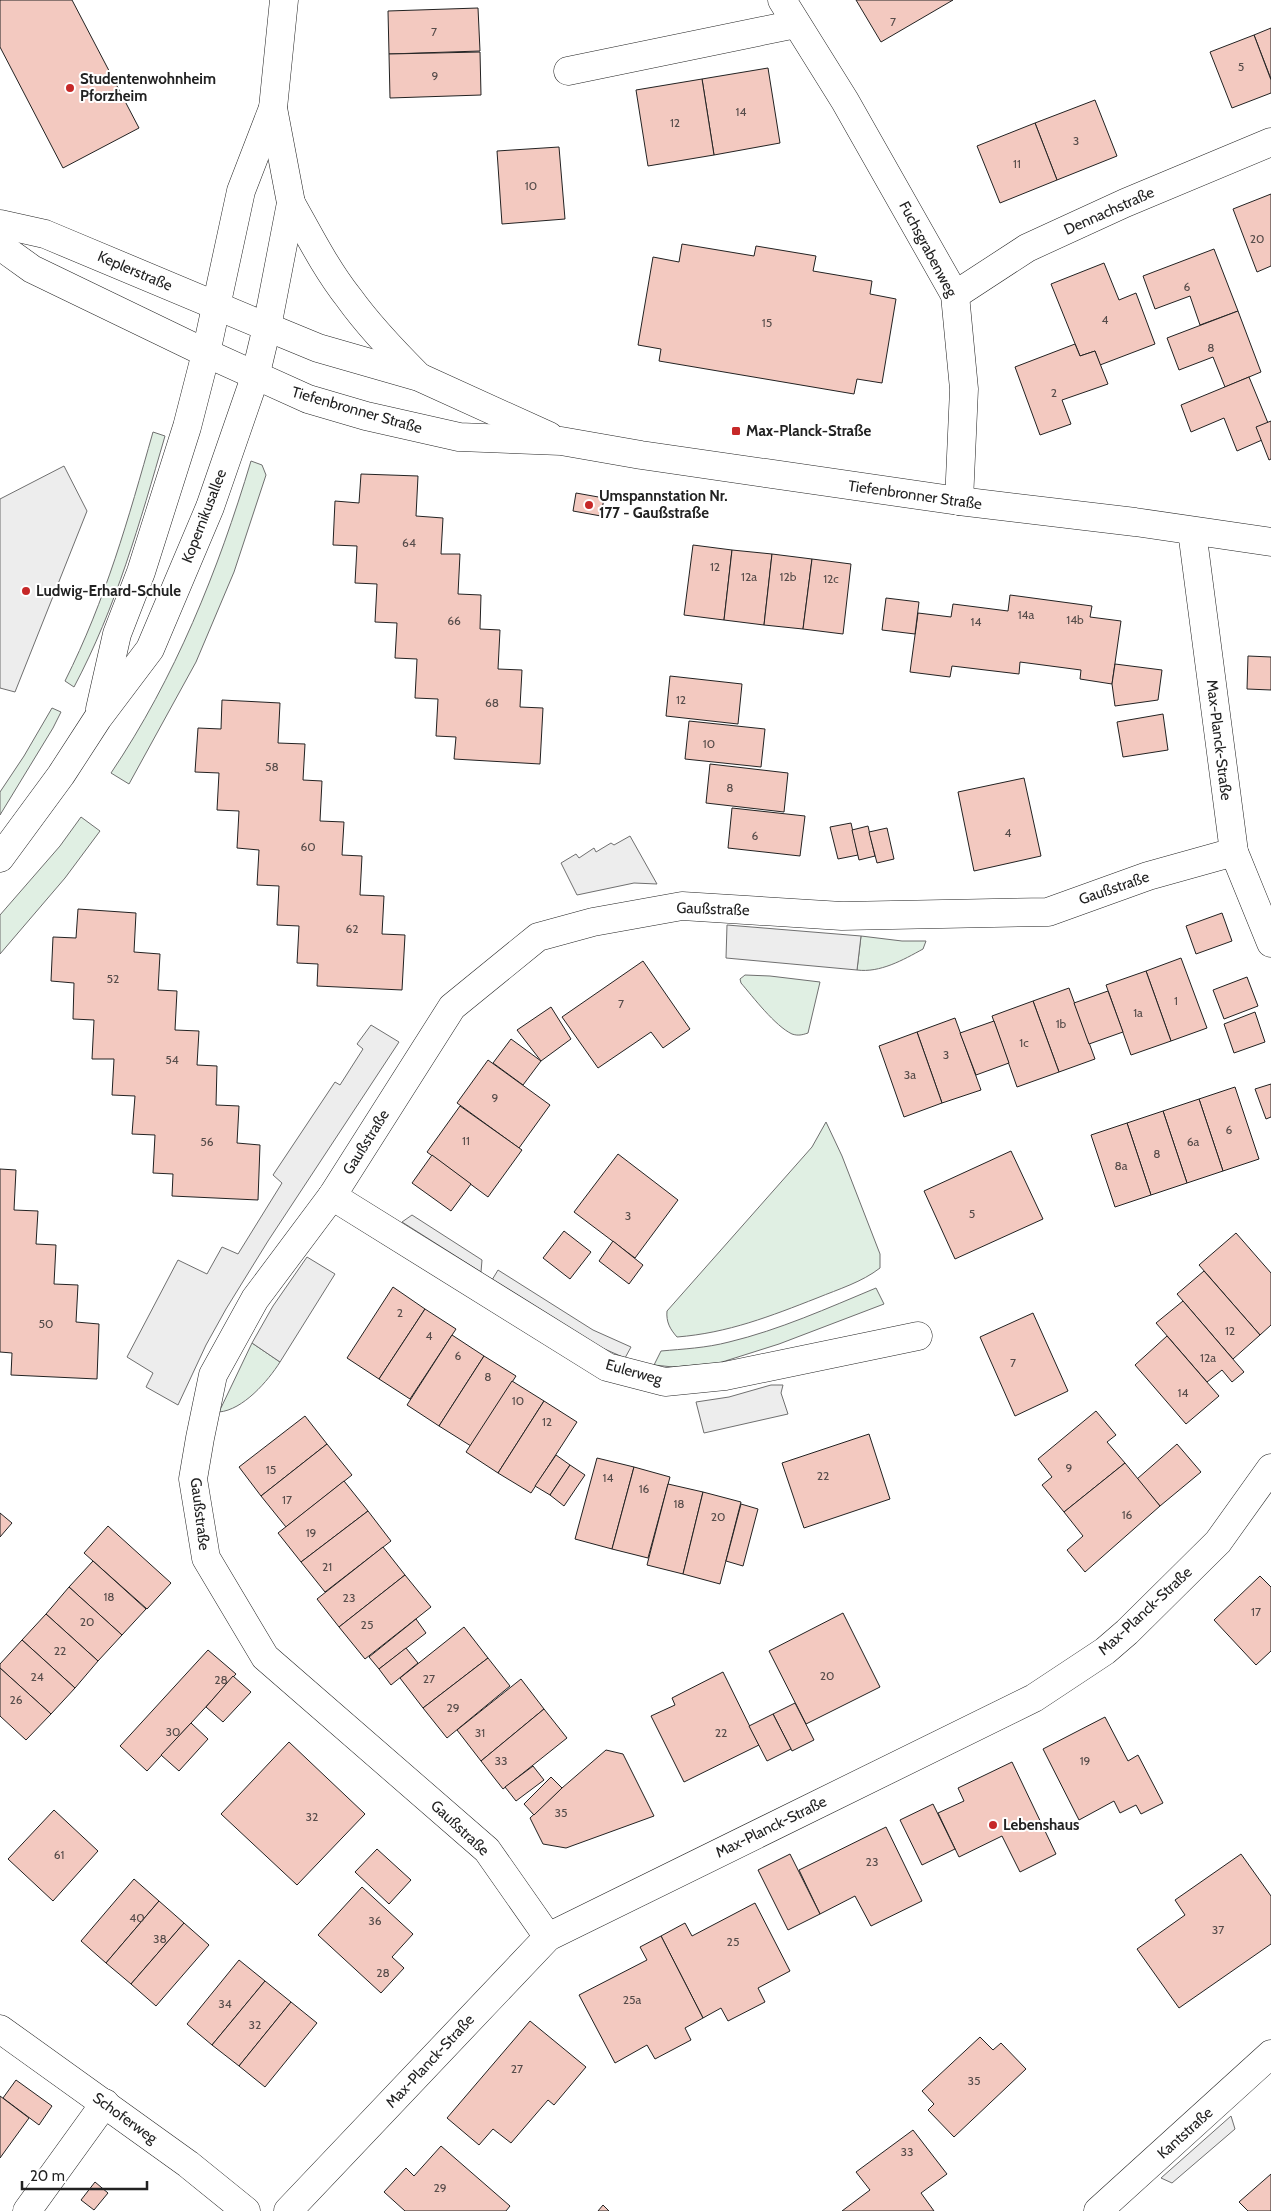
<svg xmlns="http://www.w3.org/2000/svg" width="1271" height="2211" viewBox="0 0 1271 2211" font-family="Cabin,sans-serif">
	<rect width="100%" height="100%" fill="#fff"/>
	<g fill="#e0efe3" stroke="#6f6f6f">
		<path d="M153,432L165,436C140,522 116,608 74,687L65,681C106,599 128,520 153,432Z"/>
		<path d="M251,461L262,465L266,475L234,572L196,662L129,784L111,773C175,678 218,571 251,461Z"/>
		<path d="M52,708L61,712L53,728L0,815V792L24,756Z"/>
		<path d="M81,817L100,831L65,878L0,954V915L60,846Z"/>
		<path d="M861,936L902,941H926L923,949C903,960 880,973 857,970Z"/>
		<path d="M745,975L770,976L820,982L808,1033C802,1035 798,1036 792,1034C775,1026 753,997 741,983L740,979Z"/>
		<path d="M826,1122L842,1156L880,1254V1268C862,1282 839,1289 817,1298C771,1316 728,1333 677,1337C670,1329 666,1322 667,1311L812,1147Z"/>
		<path d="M876,1288L884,1304L779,1344L719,1363L673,1367L654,1365L661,1351C683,1349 706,1348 729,1342C779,1330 828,1308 876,1288Z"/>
		<path d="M252,1343L280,1362C268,1381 243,1410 219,1412Z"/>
	</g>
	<g fill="#ededed" stroke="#6f6f6f">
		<path d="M64,466L87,511L15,692L0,688V499Z"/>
		<path d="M630,836L657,884L634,883L577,895L561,863L576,854L579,858L594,848L596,852L611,843L614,845Z"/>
		<path d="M727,925L861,936L857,970L726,958Z"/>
		<path d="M371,1025L399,1042L268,1241L226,1309L206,1345L178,1405L146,1387L153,1373L127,1357L178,1260L207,1274L222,1247L238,1254L282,1183L273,1175L335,1082L340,1085L363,1049L357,1044Z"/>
		<path d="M412,1215L482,1260L481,1272L402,1222Z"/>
		<path d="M307,1257L335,1274L280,1362L252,1343L273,1306Z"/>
		<path d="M498,1270L593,1330L631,1347L625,1358L600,1347L492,1280Z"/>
		<path d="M771,1385H783L781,1393L788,1414L704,1433L696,1402L729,1397Z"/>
		<path d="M1231,2116L1235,2129L1172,2183L1161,2178Z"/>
	</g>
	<g fill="#f3c9c0" stroke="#222">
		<path d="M0,0H72L139,128L63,168L0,47Z"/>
		<path d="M856,0H953L881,42Z"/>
		<path d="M478,8L480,51L389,54L388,11Z"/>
		<path d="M1271,28V79L1254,35Z"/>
		<path d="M1254,35L1271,80V93L1232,108L1210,52Z"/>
		<path d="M480,52L481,95L390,98L389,54Z"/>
		<path d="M768,68L780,143L714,155L702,79Z"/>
		<path d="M702,79L714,155L648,166L636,90Z"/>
		<path d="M1095,100L1117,156L1057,180L1035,123Z"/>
		<path d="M1035,123L1057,180L1000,203L977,146Z"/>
		<path d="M559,147L565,219L502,224L497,151Z"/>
		<path d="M1271,194V266L1257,272L1233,209Z"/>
		<path d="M682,244L754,256L756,246L816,256L813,271L872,281L870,294L896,299L882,383L857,379L854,394L659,361L661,349L638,345L653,257L679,262Z"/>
		<path d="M1214,249L1238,311L1200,325L1190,296L1155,309L1143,276Z"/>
		<path d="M1104,263L1119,300L1136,293L1155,344L1100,365L1095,351L1080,356L1051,284Z"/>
		<path d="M1238,311L1261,372L1225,387L1213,357L1179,370L1167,338Z"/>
		<path d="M1075,344L1080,356L1095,351L1108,384L1062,400L1071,424L1040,435L1015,367Z"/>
		<path d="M1249,377L1268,423L1257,427L1262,440L1237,451L1224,418L1191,432L1181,405Z"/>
		<path d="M1271,421V459L1269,460L1256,427Z"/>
		<path d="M361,474L418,476L416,516L443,518L441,554H460L458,594L481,595L480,629L500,630L498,669L522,670L520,707L543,708L540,764L454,759L456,737L436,736L438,699L415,698L417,659L395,658L397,623L375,622L377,584L355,583L357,546L333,545L335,501L359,503Z"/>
		<path d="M576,493L604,498L601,516L573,511Z"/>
		<path d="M693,545L732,550L724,620L684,615Z"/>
		<path d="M732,550L772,554L764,625L724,620Z"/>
		<path d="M772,554L812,559L803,629L764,625Z"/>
		<path d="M812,559L851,564L843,634L803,629Z"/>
		<path d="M1010,595L1092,606L1090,617L1121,621L1112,684L1080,679L1081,670L1020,662L1019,674L952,666L950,677L910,672L918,613L951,617L953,604L1008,611Z"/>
		<path d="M886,598L919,602L915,634L882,630Z"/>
		<path d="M1248,656L1271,657V690L1247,689Z"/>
		<path d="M1115,664L1162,670L1158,700L1115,706L1112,684Z"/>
		<path d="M670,676L742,684L738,724L666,716Z"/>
		<path d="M222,700L280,703L278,743L305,744L303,780L322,781L320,821L344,822L342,855L362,856L360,895L384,896L382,934L405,935L402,990L317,986L318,964L297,963L299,926L277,925L279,886L257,885L259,850L237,848L239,811L217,810L219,773L195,772L198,728L221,729Z"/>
		<path d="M1163,714L1168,750L1123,757L1117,722Z"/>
		<path d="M689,721L765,729L761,767L685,759Z"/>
		<path d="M710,764L788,773L784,812L706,803Z"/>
		<path d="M1024,778L1041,856L974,871L958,792Z"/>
		<path d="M732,808L805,816L800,856L728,848Z"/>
		<path d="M851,823L858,855L838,859L830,827Z"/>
		<path d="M868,826L875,856L859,860L852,830Z"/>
		<path d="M887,828L894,859L877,863L869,832Z"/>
		<path d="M78,909L136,913L134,952L160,954L158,990L177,991L175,1030L199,1031L197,1065L217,1066L216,1105L239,1106L237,1143L260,1145L258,1200L172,1196L173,1174L153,1173L155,1135L132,1134L135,1096L112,1095L114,1059H92L94,1020L73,1019L74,983L51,981L53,937L76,938Z"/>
		<path d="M1222,913L1232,941L1196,954L1186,926Z"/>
		<path d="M1181,958L1207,1028L1171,1041L1146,971Z"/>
		<path d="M643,961L690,1029L663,1048L651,1032L598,1068L562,1017Z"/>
		<path d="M1146,971L1171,1041L1131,1055L1106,985Z"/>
		<path d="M1247,977L1258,1006L1224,1019L1213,990Z"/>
		<path d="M1069,988L1095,1059L1059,1072L1033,1001Z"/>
		<path d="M1108,991L1123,1032L1089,1044L1074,1003Z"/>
		<path d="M1033,1001L1059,1072L1017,1087L992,1016Z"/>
		<path d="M551,1007L571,1039L541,1061L517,1030Z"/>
		<path d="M1255,1012L1265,1042L1234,1053L1224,1024Z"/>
		<path d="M955,1018L981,1090L942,1103L917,1032Z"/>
		<path d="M994,1021L1009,1063L976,1075L960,1033Z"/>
		<path d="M917,1032L942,1103L904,1117L879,1046Z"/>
		<path d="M511,1039L541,1061L523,1085L493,1063Z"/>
		<path d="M488,1060L550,1105L519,1148L457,1103Z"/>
		<path d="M1271,1084V1117L1266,1119L1255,1089Z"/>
		<path d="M1235,1087L1259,1159L1223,1171L1199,1099Z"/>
		<path d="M1199,1099L1223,1171L1187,1183L1163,1111Z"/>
		<path d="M460,1106L522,1150L488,1197L427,1152Z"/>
		<path d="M1163,1111L1187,1183L1151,1195L1127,1123Z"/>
		<path d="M1127,1123L1151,1195L1115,1207L1091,1135Z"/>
		<path d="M1011,1151L1043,1219L955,1259L924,1191Z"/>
		<path d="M618,1154L678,1200L635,1258L574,1212Z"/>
		<path d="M432,1155L471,1184L451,1211L412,1183Z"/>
		<path d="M0,1169L16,1170L14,1210L38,1211L36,1244L56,1245L54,1284L78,1285L76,1322L99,1324L97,1379L11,1375L12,1353L0,1352Z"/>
		<path d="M564,1231L591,1252L570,1279L543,1258Z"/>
		<path d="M1236,1233L1271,1273V1325L1260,1335L1199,1265Z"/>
		<path d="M613,1241L643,1265L629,1284L599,1261Z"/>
		<path d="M1204,1271L1260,1335L1233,1359L1177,1294Z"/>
		<path d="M393,1287L425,1309L379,1379L347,1358Z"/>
		<path d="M1183,1301L1244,1372L1232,1382L1222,1370L1207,1382L1156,1323Z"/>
		<path d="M425,1309L456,1329L410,1399L379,1379Z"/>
		<path d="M1033,1313L1068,1391L1015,1416L980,1337Z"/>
		<path d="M452,1335L484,1356L439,1426L407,1405Z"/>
		<path d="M1167,1336L1219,1396L1186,1424L1135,1365Z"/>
		<path d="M484,1356L516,1376L471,1446L439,1426Z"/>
		<path d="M512,1381L544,1401L498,1473L466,1452Z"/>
		<path d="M544,1401L577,1422L531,1493L498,1473Z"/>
		<path d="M1096,1411L1116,1435L1107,1442L1125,1463L1064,1512L1042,1485L1052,1477L1038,1459Z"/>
		<path d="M305,1416L327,1444L261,1496L239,1467Z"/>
		<path d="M869,1434L890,1499L804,1528L782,1463Z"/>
		<path d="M327,1444L352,1475L286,1527L261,1496Z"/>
		<path d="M1177,1444L1201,1472L1160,1506L1137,1479Z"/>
		<path d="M556,1455L570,1465L550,1495L535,1486Z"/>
		<path d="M597,1458L634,1467L612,1549L575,1539Z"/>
		<path d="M1125,1463L1160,1506L1085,1572L1067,1550L1083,1536L1064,1512Z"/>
		<path d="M570,1465L585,1475L564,1506L550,1495Z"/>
		<path d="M634,1467L670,1477L648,1558L612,1549Z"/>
		<path d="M344,1481L368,1511L301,1562L278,1533Z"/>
		<path d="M668,1484L703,1492L683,1574L647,1565Z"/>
		<path d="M703,1492L741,1502L720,1584L683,1574Z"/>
		<path d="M741,1504L758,1509L743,1566L726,1561Z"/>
		<path d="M368,1511L391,1541L325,1592L301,1562Z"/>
		<path d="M0,1513L12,1523L0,1537Z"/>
		<path d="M108,1526L171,1583L147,1609L84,1553Z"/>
		<path d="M383,1547L405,1575L339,1627L317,1599Z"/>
		<path d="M93,1561L146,1609L122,1635L69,1587Z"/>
		<path d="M405,1575L431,1607L365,1659L339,1627Z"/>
		<path d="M1260,1576L1271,1587V1651L1256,1665L1214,1620Z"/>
		<path d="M69,1587L122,1635L98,1661L46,1614Z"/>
		<path d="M843,1613L880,1687L806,1724L769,1651Z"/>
		<path d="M46,1614L98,1661L75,1688L22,1640Z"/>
		<path d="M416,1619L426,1633L379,1669L369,1657Z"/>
		<path d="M464,1627L488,1658L423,1708L400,1678Z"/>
		<path d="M22,1640L75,1688L51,1714L0,1668V1664Z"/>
		<path d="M406,1648L418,1663L391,1685L379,1669Z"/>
		<path d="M208,1650L236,1674L147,1771L120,1746Z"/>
		<path d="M488,1658L510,1686L447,1738L423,1708Z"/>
		<path d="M0,1668L51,1714L26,1740L0,1716Z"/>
		<path d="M723,1672L759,1745L684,1782L651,1716L675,1705L672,1698Z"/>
		<path d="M233,1676L251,1692L223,1722L206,1707Z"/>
		<path d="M521,1679L544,1709L481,1761L457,1730Z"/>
		<path d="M795,1703L814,1740L792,1751L773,1714Z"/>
		<path d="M544,1709L567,1738L503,1789L481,1761Z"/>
		<path d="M773,1714L791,1749L767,1761L749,1726Z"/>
		<path d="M1105,1717L1128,1761L1138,1755L1163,1803L1141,1814L1136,1805L1120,1813L1114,1801L1079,1820L1043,1749Z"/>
		<path d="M191,1723L208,1739L179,1771L161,1755Z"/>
		<path d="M289,1742L365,1814L297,1885L221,1814Z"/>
		<path d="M606,1750L623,1754L654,1816L566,1848L543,1844L530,1818L562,1788Z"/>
		<path d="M1012,1762L1056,1854L1020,1872L1002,1836L959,1857L938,1813L964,1801L958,1788Z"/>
		<path d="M533,1766L544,1780L516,1801L505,1787Z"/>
		<path d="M551,1777L562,1788L534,1815L524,1804Z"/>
		<path d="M933,1804L955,1849L922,1865L900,1820Z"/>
		<path d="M54,1810L98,1851L53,1901L8,1859Z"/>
		<path d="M886,1827L922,1901L871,1926L855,1896L820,1914L799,1870Z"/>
		<path d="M377,1849L411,1880L389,1904L355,1872Z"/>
		<path d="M790,1854L820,1914L788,1930L758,1870Z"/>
		<path d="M1241,1854L1271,1896V1944L1179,2008L1137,1949L1185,1915L1175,1900Z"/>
		<path d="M134,1879L159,1901L106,1963L81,1941Z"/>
		<path d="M362,1887L413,1934L392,1957L404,1968L381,1993L318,1935Z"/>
		<path d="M159,1901L184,1923L131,1984L106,1963Z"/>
		<path d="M755,1903L790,1971L758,1988L765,2002L728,2021L721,2008L703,2018L661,1936L685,1923L692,1936Z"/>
		<path d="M184,1923L209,1945L156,2006L131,1984Z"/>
		<path d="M661,1936L703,2018L685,2028L691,2040L655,2059L647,2045L615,2063L579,1995L647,1960L640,1947Z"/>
		<path d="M239,1960L265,1981L212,2045L187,2024Z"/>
		<path d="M265,1981L291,2002L239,2066L212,2045Z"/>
		<path d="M291,2002L317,2023L265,2087L239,2066Z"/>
		<path d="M530,2021L586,2067L554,2105L548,2100L511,2143L493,2129L479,2145L447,2118Z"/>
		<path d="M980,2037L993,2050L1001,2043L1026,2069L954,2137L928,2110L934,2104L922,2091Z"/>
		<path d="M16,2080L52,2106L39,2125L3,2098Z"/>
		<path d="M0,2096L29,2118L0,2158Z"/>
		<path d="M913,2130L947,2174L921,2193L934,2211H842L870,2190L856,2172Z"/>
		<path d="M441,2146L510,2206L506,2211H405L384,2192L406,2168L414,2176Z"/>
		<path d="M1271,2174V2211H1248L1239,2202Z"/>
		<path d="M95,2182L108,2193L94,2210L81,2200Z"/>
		<path d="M603,2205L609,2211H598Z"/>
	</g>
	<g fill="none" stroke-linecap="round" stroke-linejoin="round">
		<defs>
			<g id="minor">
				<path d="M782,0L845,101L955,295L964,389L959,501"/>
				<path d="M568,71L796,24"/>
				<path d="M0,224L45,234L267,327L255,377L210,507L150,649L98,718L61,775L0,858"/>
				<path d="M0,246L32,269L206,353L187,427L141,572L117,634L100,709"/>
				<path d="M955,295L1027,248L1125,203L1271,142"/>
				<path d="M1192,531L1234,852L1271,943"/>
				<path d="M332,1196L607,1367L665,1382L725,1376L918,1336"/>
				<path d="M548,1937L487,1850L265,1657L206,1558L193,1479L200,1438L213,1375L255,1299L332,1196L452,1007L538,937L593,922L682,906L842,916L1048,912L1148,876L1234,852"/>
				<path d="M0,2029L188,2164L246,2211"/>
				<path d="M27,2211L105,2103"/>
				<path d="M288,2211L548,1937L1034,1698L1105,1651L1127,1632L1218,1542L1271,1468"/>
				<path d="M1098,2211L1271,2054"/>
			</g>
			<g id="tertiary">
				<path d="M284,0L273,108L241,191L206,353L308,399L366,416L459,437L561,441L641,455L959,501L1135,522L1271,542"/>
				<path d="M273,108L291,203L267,327L318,348L419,377L549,436"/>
				<path d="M291,203C309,235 326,269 349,298C369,326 393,351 418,376"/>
			</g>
		</defs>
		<use href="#minor" stroke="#222" stroke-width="29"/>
		<use href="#tertiary" stroke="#222" stroke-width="29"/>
		<use href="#minor" stroke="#fff" stroke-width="28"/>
		<use href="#tertiary" stroke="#fff" stroke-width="28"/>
	</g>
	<g fill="#c62828" stroke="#fff" stroke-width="2">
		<circle cx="70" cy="88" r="5"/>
		<rect x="731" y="426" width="10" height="10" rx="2.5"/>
		<circle cx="589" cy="505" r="5"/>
		<circle cx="26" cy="591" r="5"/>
		<circle cx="993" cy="1825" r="5"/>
	</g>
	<g text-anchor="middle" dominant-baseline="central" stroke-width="4" stroke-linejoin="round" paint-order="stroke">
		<g font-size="12" fill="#564c4a">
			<text x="893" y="21">7</text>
			<text x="434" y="31">7</text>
			<text x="1241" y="66">5</text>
			<text x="435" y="75">9</text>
			<text x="741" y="111">14</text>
			<text x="675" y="122">12</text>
			<text x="1076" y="140">3</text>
			<text x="1017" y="163">11</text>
			<text x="531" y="185">10</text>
			<text x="1257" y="238">20</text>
			<text x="1187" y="286">6</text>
			<text x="1105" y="319">4</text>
			<text x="767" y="322">15</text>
			<text x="1211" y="347">8</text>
			<text x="1054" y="392">2</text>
			<text x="409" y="542">64</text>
			<text x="715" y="566">12</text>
			<text x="749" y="576">12a</text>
			<text x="788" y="576">12b</text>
			<text x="831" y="578">12c</text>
			<text x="1026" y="614">14a</text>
			<text x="1075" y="619">14b</text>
			<text x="454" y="620">66</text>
			<text x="976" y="621">14</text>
			<text x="681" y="699">12</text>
			<text x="492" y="702">68</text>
			<text x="709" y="743">10</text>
			<text x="272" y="766">58</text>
			<text x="730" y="787">8</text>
			<text x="1008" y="832">4</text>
			<text x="755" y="835">6</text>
			<text x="308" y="846">60</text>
			<text x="352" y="928">62</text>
			<text x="113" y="978">52</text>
			<text x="1176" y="1000">1</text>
			<text x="621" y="1003">7</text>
			<text x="1138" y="1012">1a</text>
			<text x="1061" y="1023">1b</text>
			<text x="1024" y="1042">1c</text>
			<text x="946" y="1054">3</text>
			<text x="172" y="1059">54</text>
			<text x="910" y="1074">3a</text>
			<text x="495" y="1097">9</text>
			<text x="1229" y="1129">6</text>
			<text x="466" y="1140">11</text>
			<text x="207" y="1141">56</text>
			<text x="1193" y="1141">6a</text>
			<text x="1157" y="1153">8</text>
			<text x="1121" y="1165">8a</text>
			<text x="972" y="1213">5</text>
			<text x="628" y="1215">3</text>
			<text x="400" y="1312">2</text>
			<text x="46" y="1323">50</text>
			<text x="1230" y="1330">12</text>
			<text x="429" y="1335">4</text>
			<text x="458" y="1355">6</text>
			<text x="1208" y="1357">12a</text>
			<text x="1013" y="1362">7</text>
			<text x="488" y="1376">8</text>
			<text x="1183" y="1392">14</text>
			<text x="518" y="1400">10</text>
			<text x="547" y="1421">12</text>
			<text x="1069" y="1467">9</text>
			<text x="271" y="1469">15</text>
			<text x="823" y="1475">22</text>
			<text x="608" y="1477">14</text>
			<text x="644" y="1488">16</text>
			<text x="287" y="1499">17</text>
			<text x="679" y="1503">18</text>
			<text x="1127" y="1514">16</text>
			<text x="718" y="1516">20</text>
			<text x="311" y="1532">19</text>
			<text x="327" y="1566">21</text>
			<text x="109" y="1596">18</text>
			<text x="349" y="1597">23</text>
			<text x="1256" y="1611">17</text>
			<text x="87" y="1621">20</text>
			<text x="367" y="1624">25</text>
			<text x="60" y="1650">22</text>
			<text x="827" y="1675">20</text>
			<text x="37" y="1676">24</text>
			<text x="429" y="1678">27</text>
			<text x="221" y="1679">28</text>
			<text x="16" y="1699">26</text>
			<text x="453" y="1707">29</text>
			<text x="173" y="1731">30</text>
			<text x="480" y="1732">31</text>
			<text x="721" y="1732">22</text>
			<text x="501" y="1760">33</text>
			<text x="1085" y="1760">19</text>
			<text x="561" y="1812">35</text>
			<text x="312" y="1816">32</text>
			<text x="59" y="1854">61</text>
			<text x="872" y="1861">23</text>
			<text x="137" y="1917">40</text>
			<text x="375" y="1920">36</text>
			<text x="1218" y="1929">37</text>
			<text x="160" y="1938">38</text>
			<text x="733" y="1941">25</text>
			<text x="383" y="1972">28</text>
			<text x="632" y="1999">25a</text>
			<text x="225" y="2003">34</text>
			<text x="255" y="2024">32</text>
			<text x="517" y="2068">27</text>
			<text x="974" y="2080">35</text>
			<text x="907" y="2151">33</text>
			<text x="440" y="2187">29</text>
		</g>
		<g font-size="15" font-weight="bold" fill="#222" stroke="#fff" text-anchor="start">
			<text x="80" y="79">Studentenwohnheim<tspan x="80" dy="17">Pforzheim</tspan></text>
			<text x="746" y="431">Max-Planck-Straße</text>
			<text x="599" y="496">Umspannstation Nr.<tspan x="599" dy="17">177 - Gaußstraße</tspan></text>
			<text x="36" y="591">Ludwig-Erhard-Schule</text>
			<text x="1003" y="1825">Lebenshaus</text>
		</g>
		<g font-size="15" fill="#222" stroke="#fff">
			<text transform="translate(1109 211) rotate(-24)">Dennachstraße</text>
			<text transform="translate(928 249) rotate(62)">Fuchsgrabenweg</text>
			<text transform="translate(135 271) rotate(23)">Keplerstraße</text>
			<text transform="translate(357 410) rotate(16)">Tiefenbronner Straße</text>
			<text transform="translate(915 495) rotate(8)">Tiefenbronner Straße</text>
			<text transform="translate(204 516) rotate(-69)">Kopernikusallee</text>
			<text transform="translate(1219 740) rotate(83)">Max-Planck-Straße</text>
			<text transform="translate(1114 888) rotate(-19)">Gaußstraße</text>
			<text transform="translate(713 909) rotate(2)">Gaußstraße</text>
			<text transform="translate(366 1142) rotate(-58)">Gaußstraße</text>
			<text transform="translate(634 1372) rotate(16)">Eulerweg</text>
			<text transform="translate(200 1514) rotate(83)">Gaußstraße</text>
			<text transform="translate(1145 1611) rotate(-43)">Max-Planck-Straße</text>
			<text transform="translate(771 1827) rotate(-26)">Max-Planck-Straße</text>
			<text transform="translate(460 1828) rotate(43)">Gaußstraße</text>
			<text transform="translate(430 2061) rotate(-47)">Max-Planck-Straße</text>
			<text transform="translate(125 2118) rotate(36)">Schoferweg</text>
			<text transform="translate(1185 2133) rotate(-42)">Kantstraße</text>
		</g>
	</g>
	<path d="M22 2181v8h125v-8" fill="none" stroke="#222222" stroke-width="2.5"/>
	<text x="30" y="2181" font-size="15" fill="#222222" stroke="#ffffff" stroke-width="4" paint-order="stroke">20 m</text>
</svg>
